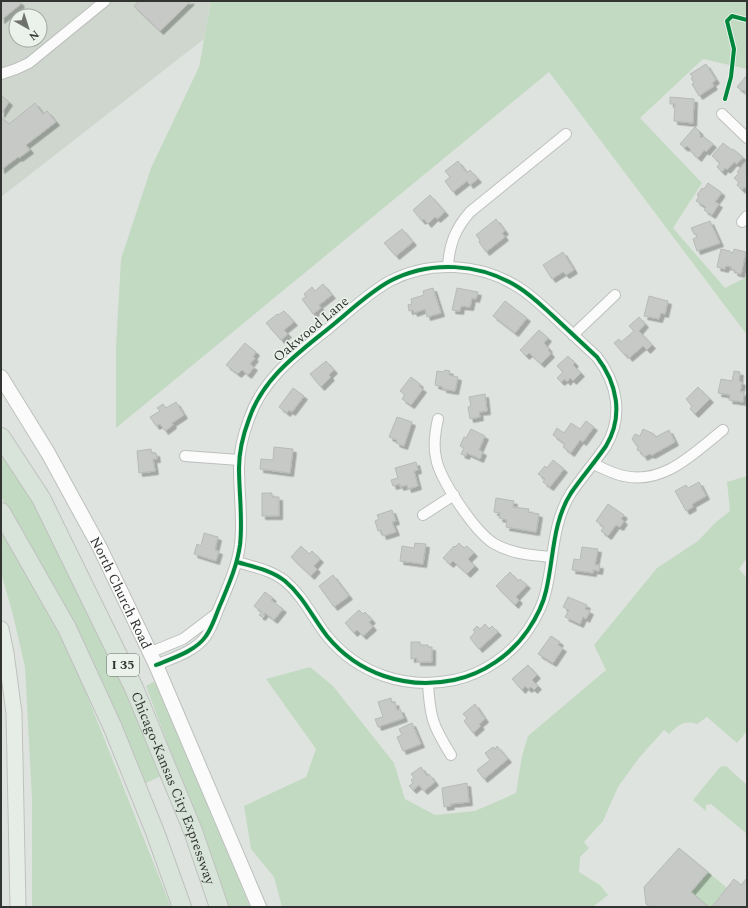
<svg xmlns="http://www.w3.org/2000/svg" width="748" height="908" viewBox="0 0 748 908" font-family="Spectral,serif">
	<defs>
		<filter id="shadow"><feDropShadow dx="3.5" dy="3.5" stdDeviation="0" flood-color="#0004"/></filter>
	</defs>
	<rect width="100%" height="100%" fill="#dfe3df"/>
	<path fill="#ced6ce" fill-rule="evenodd" d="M1,1H211L204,39L1,197ZM16,16H40V40H16Z"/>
	<g fill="#c2dac2">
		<path d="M211,1H747V69L703,59L640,118L702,183L673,228L725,288L747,277V335L549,72L116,428V347L121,259L151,168L199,67Z"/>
		<path d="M1,446L54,541L106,645L163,775L144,784L14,519L1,497Z"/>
		<path d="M747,476V558L739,569L747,578V731L737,743L707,717L697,724C683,720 679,725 669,734L664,730L639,758L618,787L603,821L584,842L589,848L580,857L579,872L600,885L608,895L593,907H282L274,877L251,849L244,806L306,777L316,749L266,679L310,667L333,686L394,763L405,799L435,815L475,811L516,793L522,756L528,736L606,670L594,645L657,568L698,541L716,522L730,511L727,482Z"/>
		<path d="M1,528L73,660L171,907H32V799L25,667L13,615L1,573Z"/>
		<path d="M157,680L250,907H229L146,686Z"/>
		<path d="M726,766L747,785V834L711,804L706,805V811L693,800L720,767Z"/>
		<path d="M708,872L727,888L712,907H709L691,892Z"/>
	</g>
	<g fill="#c6c9c6" stroke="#b7bab7" filter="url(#shadow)">
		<path d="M1,1H19L21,4L1,20Z"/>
		<path d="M139,1H191L160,31L134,6Z"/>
		<path d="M706,64L716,80L712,83L714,86L699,96L692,84L694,83L691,78L693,77L690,74Z"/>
		<path d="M747,75V94L744,92L745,91L744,90L743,91L737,87Z"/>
		<path d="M2,96L9,102L1,114V98Z"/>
		<path d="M670,97L694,99L693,123L674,121L675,104H670Z"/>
		<path d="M35,103L43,114L47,111L56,122L26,145L30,150L19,158L18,157L1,170V117L9,124Z"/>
		<path d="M695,127L700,132L699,133L701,135L700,137L701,138L703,136L713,144L706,152L704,150L698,158L690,151L691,150L687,146L685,148L680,144Z"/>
		<path d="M723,143L732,150L733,149L743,157L737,164L734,162L727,170L725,168L722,172L717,167L720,163L712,156Z"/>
		<path d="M458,161L467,173L470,170L478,179L470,185L467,181L453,192L445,181L450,177L445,171Z"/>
		<path d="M746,161L747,189L744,187L742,190L737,185L739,182L734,178L739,173L737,172Z"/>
		<path d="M708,183L721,192V194L715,202L719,204L712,215L704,210L706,207L696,201L699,196L697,195L702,188L704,189Z"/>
		<path d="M430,195L445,212L437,219L435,217L428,224L424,219L422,221L413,210Z"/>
		<path d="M496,219L505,231L502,233L505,237L486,252L479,242L480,240L476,235Z"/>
		<path d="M710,221L720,243L697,251L693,239L697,237L696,234H694L691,228Z"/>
		<path d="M402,229L413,242L396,256L384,243Z"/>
		<path d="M721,249L730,251V252L733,253L734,249L746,252L741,274L734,272L735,270L731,269L732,267L726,266L725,269L717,267Z"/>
		<path d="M563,252L574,270L566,275L563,272L552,279L543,265Z"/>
		<path d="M323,284L332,295L319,305L321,308L313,314L302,299L306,297L304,294L312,287L315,291Z"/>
		<path d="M433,288L441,313L427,317L425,309L414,313L413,310L409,311L408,305L412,304L411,299L424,295L423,291Z"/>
		<path d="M457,288L478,292L476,299L472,298L470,307L461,306L460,311L452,310Z"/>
		<path d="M649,296L668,301L665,314L661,313L659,319L644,316Z"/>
		<path d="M505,301L527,318L515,333L493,316Z"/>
		<path d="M284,311L294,322L284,330L288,334L281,340L266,323L277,314L278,315Z"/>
		<path d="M639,317L645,324L639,331L652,345L647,350L643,346L629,358L626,354L625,355L614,343L619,339L621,342L634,331L629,326Z"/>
		<path d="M539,330L548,338L544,343L549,349L548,350L551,354L541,364L529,353L526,356L520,350Z"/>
		<path d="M245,343L256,352L253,357L255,358L250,364L254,367L248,375L242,370L238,374L226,365Z"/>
		<path d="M568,356L575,363L573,365L581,373L573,381L570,378L567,382L565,379L561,382L557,378L563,372L557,366Z"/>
		<path d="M326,361L334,370L329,375L331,377L321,387L310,374Z"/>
		<path d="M445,370L450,371L449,375L458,377L455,391L443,389V387L435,385L437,371L444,372Z"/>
		<path d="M734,371L740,372L739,381L742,382L740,392H744L743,402L729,400L730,395L718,393L721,379L732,381Z"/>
		<path d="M411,377L420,384L419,386L423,389L411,405L402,399L405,395L400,391Z"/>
		<path d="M698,387L710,399L695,414L690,409L692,406L686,399Z"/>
		<path d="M293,388L304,396L292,412L289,410L287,413L279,407Z"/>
		<path d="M485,394L487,411L479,412L480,417L470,419L468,407L471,406L469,397Z"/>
		<path d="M176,402L184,415L172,423L173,425L165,431L160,424L156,426L150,417L160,411L157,408L163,404L166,408Z"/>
		<path d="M397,417L412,422L404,446L396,443L397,440L389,437Z"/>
		<path d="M586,421L594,427L583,442L580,440L571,453L563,447L565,444L553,435L557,428L564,433L571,423L580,429Z"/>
		<path d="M471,429L485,436L479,450L483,452L480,459L467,453L466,456L461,454L464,448L460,446L464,437L466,438Z"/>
		<path d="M643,429L654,434L656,437L669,430L675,442L652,455L649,454L644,457L641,452L637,450L638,446L636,445L632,439L635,434L640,436Z"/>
		<path d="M274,447L293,449L290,473L260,469L261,459L273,460Z"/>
		<path d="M151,449L152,453H156L157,459H153L155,471L139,473L137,451Z"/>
		<path d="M553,460L564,469L550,487L543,482L545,479L538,474L545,466L547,468Z"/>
		<path d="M416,462L418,470L414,471L418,486L408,489L407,485L400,487V484L393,486L391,480L398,478L395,468Z"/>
		<path d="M699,482L706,496L692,504L693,507L686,511L675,491L686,485L688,488Z"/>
		<path d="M262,493H272V497H279V516H262Z"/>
		<path d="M496,498L514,501L513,507L529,509L528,512L539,514L536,532L506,527L507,520L499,518L500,513L494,512Z"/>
		<path d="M608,504L624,515L621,519L624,521L620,527L616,525L608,536L601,531L604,527L596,521Z"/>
		<path d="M392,510L396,521L392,522L396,532L383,536L381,530L378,531L375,521L379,519L377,515Z"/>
		<path d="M204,533L218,537L215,550L219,551L216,561L194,554L197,544L201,546Z"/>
		<path d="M415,543L426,544L423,564L400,561L402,546L414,548Z"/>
		<path d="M459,543L464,548L467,546L474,553L468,559L475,566L467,574L453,561L450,564L443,558L454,546L455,547Z"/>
		<path d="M301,546L309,554L312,551L320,559L314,566L317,569L311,576L291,557Z"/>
		<path d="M582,547L598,549L595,565H600L599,571L593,570V573L572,570L574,559L580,560Z"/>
		<path d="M510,572L518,581L520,579L527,585L516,597L519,600L515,605L496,586Z"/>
		<path d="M333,575L349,596L334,607L319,586Z"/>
		<path d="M265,592L273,598L271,600L283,609L274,620L265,613L262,617L259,615L262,612L254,606Z"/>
		<path d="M568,597L587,605L585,609L590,611L586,619L583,617L580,624L565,617L569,610L563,607Z"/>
		<path d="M359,610L363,614L365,612L372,620L369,622L373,627L363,636L357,630L354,633L345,623Z"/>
		<path d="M485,624L489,629L492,626L498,632L479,649L470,638L475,632L473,630L477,626L480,629Z"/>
		<path d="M551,636L560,642L558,645L563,648L553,663L538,654Z"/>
		<path d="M411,642H420V645H428V647H432V662H417V658L411,659Z"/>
		<path d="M528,665L537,675L532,680L538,686L534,690L531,687L528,689L525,686L522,690L512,679Z"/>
		<path d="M391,698L392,703L395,702L397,710L400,709L404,718L378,727L375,719L383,717L378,702Z"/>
		<path d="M475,704L485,719L479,724L481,726L473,733L464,721L467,718L463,714Z"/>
		<path d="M412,723L421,744L403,751L397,737L402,735L399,729Z"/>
		<path d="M497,746L508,759L484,779L477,770L490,760L485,753L493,747L495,749Z"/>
		<path d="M421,767L427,776L429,774L435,782L424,791L419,785L413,790L409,786L413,783L411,780L414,778L411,774Z"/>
		<path d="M467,783L469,802L450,804L451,806L444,807L442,788Z"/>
		<path d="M679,848L708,872L691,892L709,907H650L646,904L644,887Z"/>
		<path d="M734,879L741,885L746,879L747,880V907H712Z"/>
	</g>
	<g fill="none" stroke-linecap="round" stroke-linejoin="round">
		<defs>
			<g id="street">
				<path d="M1,74L16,69L29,63L105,1"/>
				<path d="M722,114L747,138"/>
				<path d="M742,222L747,216"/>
				<path d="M448,267C449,245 455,229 470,212L566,134"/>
				<path d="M573,335L615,295"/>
				<path d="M438,419C435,432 433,445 436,458C440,480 474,530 493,543C511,554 532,555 552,557"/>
				<path d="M185,456L239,460"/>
				<path d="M593,464C603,468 613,474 624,476C664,485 694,453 723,430"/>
				<path d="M423,515L454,495"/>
				<path d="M151,652L183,639L216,614"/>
				<path d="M156,665C173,658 196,651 206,636C213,626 216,614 221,603C229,584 237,566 240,545C243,519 239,494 239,468C239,451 243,435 249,419C263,378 297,354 329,328C349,312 368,293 390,281C430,260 480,263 518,287C531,295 541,305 552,315C567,329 582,343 597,357C617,383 624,416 606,446C595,462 582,477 571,493C552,523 554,558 546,591C543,605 536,618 528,630C511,655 483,674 454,680C406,690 358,674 327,636C313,618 303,596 285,581C271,570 254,567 237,562"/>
				<path d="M428,684C430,718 433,726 451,755"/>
			</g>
			<g id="secondary">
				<path id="s1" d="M1,377L48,453L100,548L156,665L259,907"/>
			</g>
			<path id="primary" d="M1,629L6,653L14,713L18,907"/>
			<g id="highway">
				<path id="s2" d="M1,437L41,498L134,688L193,831L219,907"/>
				<path d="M1,512L67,628L113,728L155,832L182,907"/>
			</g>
		</defs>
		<use href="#street" stroke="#bdc0bd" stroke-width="12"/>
		<use href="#secondary" stroke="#bdc0bd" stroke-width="16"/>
		<use href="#primary" stroke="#bfc1bf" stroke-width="17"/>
		<use href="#highway" stroke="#bfc1bf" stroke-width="20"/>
		<use href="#street" stroke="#fafbfa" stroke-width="10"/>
		<use href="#secondary" stroke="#fafbfa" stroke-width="14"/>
		<use href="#primary" stroke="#e6ede7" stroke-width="15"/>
		<use href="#highway" stroke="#d8e4d9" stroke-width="18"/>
		<defs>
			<g id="cycleway">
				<path d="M725,99L731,77L734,49L727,21L732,16L747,20"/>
				<path d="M156,665C173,658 196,651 206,636C213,626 216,614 221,603C229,584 237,566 240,545C243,519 239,494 239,468C239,451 243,435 249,419C263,378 297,354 329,328C349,312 368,293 390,281C430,260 480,263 518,287C531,295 541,305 552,315C567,329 582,343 597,357C617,383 624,416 606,446C595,462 582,477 571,493C552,523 554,558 546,591C543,605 536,618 528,630C511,655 483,674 454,680C406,690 358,674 327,636C313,618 303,596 285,581C271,570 254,567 237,562"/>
			</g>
		</defs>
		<use href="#cycleway" stroke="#ebf2eb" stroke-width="6"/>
		<use href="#cycleway" stroke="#00873e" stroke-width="4"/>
	</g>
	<g text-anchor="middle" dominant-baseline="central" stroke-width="3" stroke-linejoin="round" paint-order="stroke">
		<rect fill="#ebf2eb" stroke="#696d69" stroke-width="1" x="107" y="654" width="32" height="22" rx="3"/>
		<g font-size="13" font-weight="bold" fill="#313431">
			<text x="123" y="665">I 35</text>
		</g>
		<g font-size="14" fill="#313431" stroke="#ebf2eb">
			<text transform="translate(311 329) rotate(-40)">Oakwood Lane</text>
			<text stroke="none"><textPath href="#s1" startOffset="247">North Church Road</textPath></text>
			<text stroke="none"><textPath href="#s2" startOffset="392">Chicago-Kansas City Expressway</textPath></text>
		</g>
	</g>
	<rect width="748" height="908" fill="none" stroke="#313431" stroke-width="4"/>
	<g transform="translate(28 28) rotate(141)"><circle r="19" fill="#ebf2eb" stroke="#a1a6a1"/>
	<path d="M0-3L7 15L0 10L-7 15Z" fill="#6e716e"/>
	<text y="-6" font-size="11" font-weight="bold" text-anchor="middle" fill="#313431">N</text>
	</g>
</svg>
